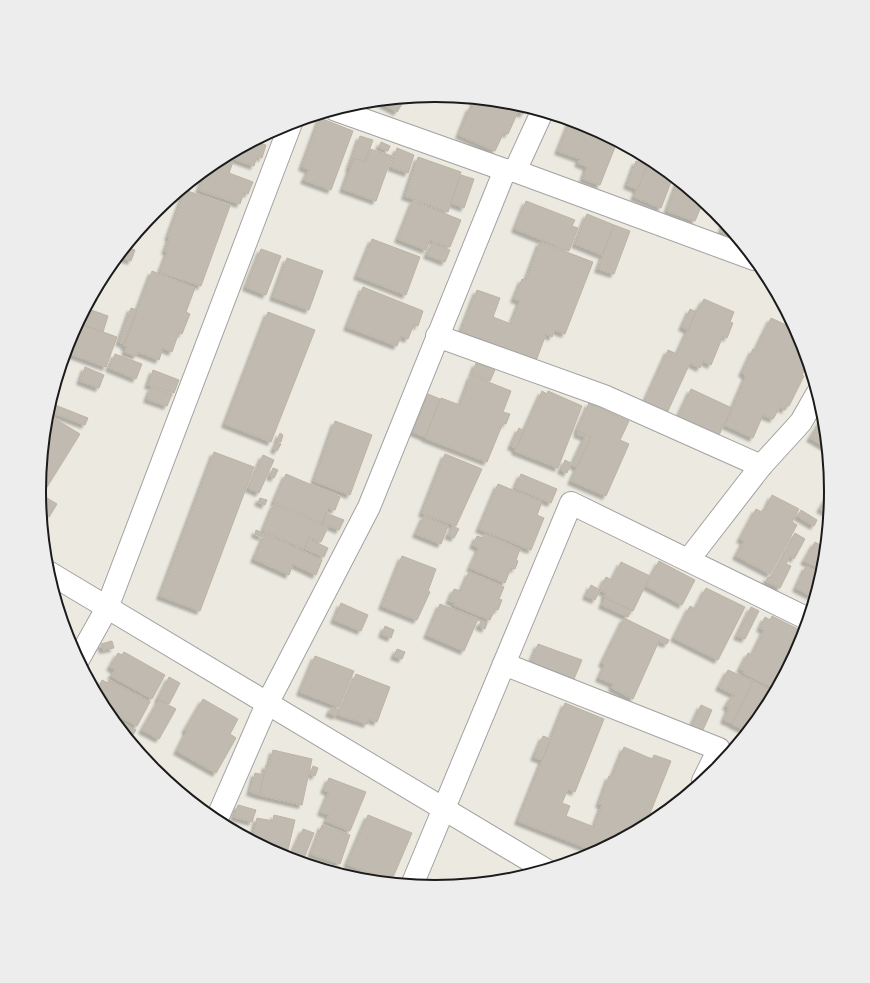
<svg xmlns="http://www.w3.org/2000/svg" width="870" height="983" viewBox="0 0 870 983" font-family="Overpass,sans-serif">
	<defs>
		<filter id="shadow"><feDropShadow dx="-3.5" dy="3.5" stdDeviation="1" flood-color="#0004"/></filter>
	</defs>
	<rect width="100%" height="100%" fill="#eceae0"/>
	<g fill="#c1bab0" stroke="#beb3a3" filter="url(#shadow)">
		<path d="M405,99L397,112L377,101Z"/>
		<path d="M473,100L516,104L514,110L518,112L508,134L504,132L495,151L459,135L470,107L472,108L475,100Z"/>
		<path d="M516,104L527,107L523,114L514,110Z"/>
		<path d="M320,118L353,131L331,190L304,180L309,170L302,167Z"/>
		<path d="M570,121L587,126L617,142L600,185L583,179L587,167L578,163L580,159L558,151Z"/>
		<path d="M360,136L373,140L365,162L354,158L350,168H349Z"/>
		<path d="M254,141L266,145L262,158L257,156L254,166L226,156Z"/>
		<path d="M381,142L390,146L388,151L379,147Z"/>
		<path d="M397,148L414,155L408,173L391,167Z"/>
		<path d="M370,149L392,156L376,201L343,189L354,158L365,162Z"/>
		<path d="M418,157L461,172L448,212L405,196Z"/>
		<path d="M223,158L233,162L229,173L253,182L248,194L244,192L240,204L199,190L206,170Z"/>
		<path d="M636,161L647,165L638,190L627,185Z"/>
		<path d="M649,162L660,166L673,177L661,208L634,197Z"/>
		<path d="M461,175L474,179L464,208L451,203Z"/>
		<path d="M678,181L703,202L695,221L667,211Z"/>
		<path d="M185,190L230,206L201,286L160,272L168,251H165L170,237H168Z"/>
		<path d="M413,201L461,220L450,247L430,240L426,250L398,239Z"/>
		<path d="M526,201L575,220L572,226L578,228L569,251L515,229Z"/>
		<path d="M587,214L614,225L602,255L575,244Z"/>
		<path d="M724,223L736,237L721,232Z"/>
		<path d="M614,225L630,231L614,274L598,269Z"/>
		<path d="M372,239L420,257L406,295L357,276Z"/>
		<path d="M540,242L593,262L565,334L555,330L552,337L546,334L536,361L461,331L477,290L500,298L493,317L511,324L520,301L514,299L522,279L526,280Z"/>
		<path d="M432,243L450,250L445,262L427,255Z"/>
		<path d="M126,247L135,250L131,261L118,256Z"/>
		<path d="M261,249L281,256L266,295L246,287Z"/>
		<path d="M287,258L323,271L309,310L273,297Z"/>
		<path d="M107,269L96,302L91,300L106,271Z"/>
		<path d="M152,271L195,288L186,312L190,314L182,334L179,332L172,352L163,348L159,360L138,352L136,356L125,352L127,347L124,346Z"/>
		<path d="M363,287L423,311L418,326L414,324L408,339L401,336L397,346L347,327Z"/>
		<path d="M704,299L734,312L730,322L733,323L727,338L723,336L711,365L703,361L700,368L690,363L667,413L644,403L668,350L677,354L699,306H700Z"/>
		<path d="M86,308L108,316L103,332L78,323Z"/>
		<path d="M131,308L137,310L124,344L119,342Z"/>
		<path d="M690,309L696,312L688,330L682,327Z"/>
		<path d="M268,312L315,330L271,442L225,424Z"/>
		<path d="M771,318L795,329L801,340L808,362L802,375L804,376L789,406L787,405L785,410L780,407L773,419L763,415L753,438L725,425L746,376L742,373L753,349L755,351Z"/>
		<path d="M78,323L117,337L106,367L65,352L69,340Z"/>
		<path d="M115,354L142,364L136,379L109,368Z"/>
		<path d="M476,363L495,370L490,381L472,374Z"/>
		<path d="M85,367L104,375L99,388L80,381Z"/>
		<path d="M153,370L179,380L174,393L148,385Z"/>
		<path d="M471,375L511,391L503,412L510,414L506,424L503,423L487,462L425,438L441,398L460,405Z"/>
		<path d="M151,388L172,394L167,406L147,399Z"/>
		<path d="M691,389L732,408L719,435L678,417Z"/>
		<path d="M542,391L547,394L548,391L582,406L558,468L515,451Z"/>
		<path d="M428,394L440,399L425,437L413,432Z"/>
		<path d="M50,403L88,418L85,425L48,411Z"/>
		<path d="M589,403L629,421L620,440L629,444L606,496L571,481L591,437L577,430Z"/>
		<path d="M47,414L80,434L42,495L57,504L49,517L41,512L39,491Z"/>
		<path d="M824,416L827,448L810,438Z"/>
		<path d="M335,421L372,435L350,495L314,481Z"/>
		<path d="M519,428L524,431L516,449L511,446Z"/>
		<path d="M578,431L591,437L577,467L572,465L585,437L577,434Z"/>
		<path d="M280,433L283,435L281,442L277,441Z"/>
		<path d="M277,442L281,444L277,451L274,449Z"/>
		<path d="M214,452L254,467L200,611L160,596Z"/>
		<path d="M445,454L482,469L456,526L422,513Z"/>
		<path d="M263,455L274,460L259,493L248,488Z"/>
		<path d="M565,460L571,463L567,473L561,470Z"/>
		<path d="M273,468L278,470L274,478L270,476Z"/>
		<path d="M286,474L340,497L335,510L328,508L322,523L274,502Z"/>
		<path d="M521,474L557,489L551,503L515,488Z"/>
		<path d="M498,484L542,502L537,515L544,518L531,550L479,529Z"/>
		<path d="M831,491V492L829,514L820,509Z"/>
		<path d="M772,495L799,509L792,522L797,525L770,574L736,556L744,541L740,539L756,509L762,512L763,509L765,510Z"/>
		<path d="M260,498L267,500L265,505L258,502Z"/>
		<path d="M274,504L328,527L321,542L309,537L304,549L263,531Z"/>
		<path d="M801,510L817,520L814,526L797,516Z"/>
		<path d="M326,513L344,520L339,530L323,523Z"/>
		<path d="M424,516L448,526L441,544L416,534Z"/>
		<path d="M453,526L459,529L454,538L448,535Z"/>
		<path d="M256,530L263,533L262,537L255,534Z"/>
		<path d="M795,533L805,539L794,559L790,556L786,564L791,566L780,588L766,581L768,577L771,578Z"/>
		<path d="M265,534L322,560L316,575L293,564L289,575L254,559Z"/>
		<path d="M485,534L520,549L516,560L518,561L515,569L511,568L505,583L470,568L479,548L473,545L477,536L483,538Z"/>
		<path d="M309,539L328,548L324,557L305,549Z"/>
		<path d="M815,542L825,548L823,571L804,561Z"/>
		<path d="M402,556L436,569L428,591L430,592L417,620L382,606Z"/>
		<path d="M659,561L695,580L682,605L646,586Z"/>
		<path d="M621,562L650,576L633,611L604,597L606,593L599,590L606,577L612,580Z"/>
		<path d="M806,566L822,574L811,596L796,588Z"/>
		<path d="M469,572L504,587L499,599L502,600L498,610L495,609L490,620L454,605L455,603L449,601L454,589L461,591Z"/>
		<path d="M591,585L600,590L595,600L586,596Z"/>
		<path d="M706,588L745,607L718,660L674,638L690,606L695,609Z"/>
		<path d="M605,598L631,610L628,617L602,605Z"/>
		<path d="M341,603L368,615L361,631L334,620Z"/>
		<path d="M440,604L478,619L464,651L427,635Z"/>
		<path d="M751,607L759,611L745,639L737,636Z"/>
		<path d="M772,616L804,632L775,689L743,673L744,671L740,669L748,653L752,655L764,630L760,628L765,617L770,620Z"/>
		<path d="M624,618L669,640L667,644L659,641L633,699L612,688L613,684L599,678L605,665L602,663Z"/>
		<path d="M481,621L487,623L485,629L479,626Z"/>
		<path d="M385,626L394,630L391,638L382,634Z"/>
		<path d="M112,641L114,648L103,650L101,644Z"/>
		<path d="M538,644L582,660L574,679L531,662Z"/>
		<path d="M397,649L405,652L402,659L394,656Z"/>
		<path d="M124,652L165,675L152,699L111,676L115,670L110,667L118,653L122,655Z"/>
		<path d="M315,656L354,671L339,707L300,692Z"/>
		<path d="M728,670L753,681L733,724L724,720L729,708L726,706L732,696L734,697L735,695L719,687Z"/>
		<path d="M356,674L390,687L377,722L369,719L367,724L338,715Z"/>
		<path d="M169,677L180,683L169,704L158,699Z"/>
		<path d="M102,680L108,683L109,680L150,702L137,726L104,708L100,697L96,693Z"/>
		<path d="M753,681L773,691L760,716L748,732L732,724Z"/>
		<path d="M203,699L238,719L230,734L236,738L216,773L177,751L187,731L185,730Z"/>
		<path d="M159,700L176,709L159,739L142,730Z"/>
		<path d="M565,703L604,719L575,792L568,789L562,803L570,806L566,816L594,827L602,805L599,804L609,776L612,777L624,747L652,759L654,755L671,761L645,826L596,852L518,821Z"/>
		<path d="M701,705L712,710L702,732L691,727Z"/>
		<path d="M332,707L339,710L336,716L329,713Z"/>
		<path d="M109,715L136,730L130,740Z"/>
		<path d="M543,736L551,739L542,760L534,757Z"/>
		<path d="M273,750L312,759L302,805L259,795L266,765L269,766Z"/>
		<path d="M313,766L318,768L315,776L310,774Z"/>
		<path d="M255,773L264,775L259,795L250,792Z"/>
		<path d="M329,778L366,792L350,831L326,821L329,815L321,812L329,792L324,790Z"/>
		<path d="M238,805L256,810L252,822L234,817Z"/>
		<path d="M274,815L295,820L287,854L270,850L252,840L257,818L273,821Z"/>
		<path d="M368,815L412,833L391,882L347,864Z"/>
		<path d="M322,825L350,835L340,864L311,854Z"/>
		<path d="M303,829L314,833L304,858L292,853Z"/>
		<path d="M280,855L340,867L339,874L283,857Z"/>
		<path d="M347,873L367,881L346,876Z"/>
	</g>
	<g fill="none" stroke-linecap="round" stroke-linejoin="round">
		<defs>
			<g id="minor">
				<path d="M336,110L505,170L515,171L754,259"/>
				<path d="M515,171L542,112"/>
				<path d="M437,336L604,396L761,466"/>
				<path d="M689,559L761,466L801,422L817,394"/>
				<path d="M48,572L546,870"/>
				<path d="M78,660L107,608L291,123"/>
				<path d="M504,664L719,749L703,781"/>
				<path d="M216,821L267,704L369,507L505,170"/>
				<path d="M412,885L571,503L808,619"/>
			</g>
		</defs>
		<use href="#minor" stroke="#a2a2a2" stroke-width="24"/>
		<use href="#minor" stroke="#fff" stroke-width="22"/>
	</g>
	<path d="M0 0H870V983H0ZM46 491a389 389 0 1 1 778 0a389 389 0 1 1-778 0Z" fill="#ededed" fill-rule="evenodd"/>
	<path fill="none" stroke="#1b1b1b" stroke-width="2" d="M46 491a389 389 0 1 1 778 0a389 389 0 1 1-778 0Z"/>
</svg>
